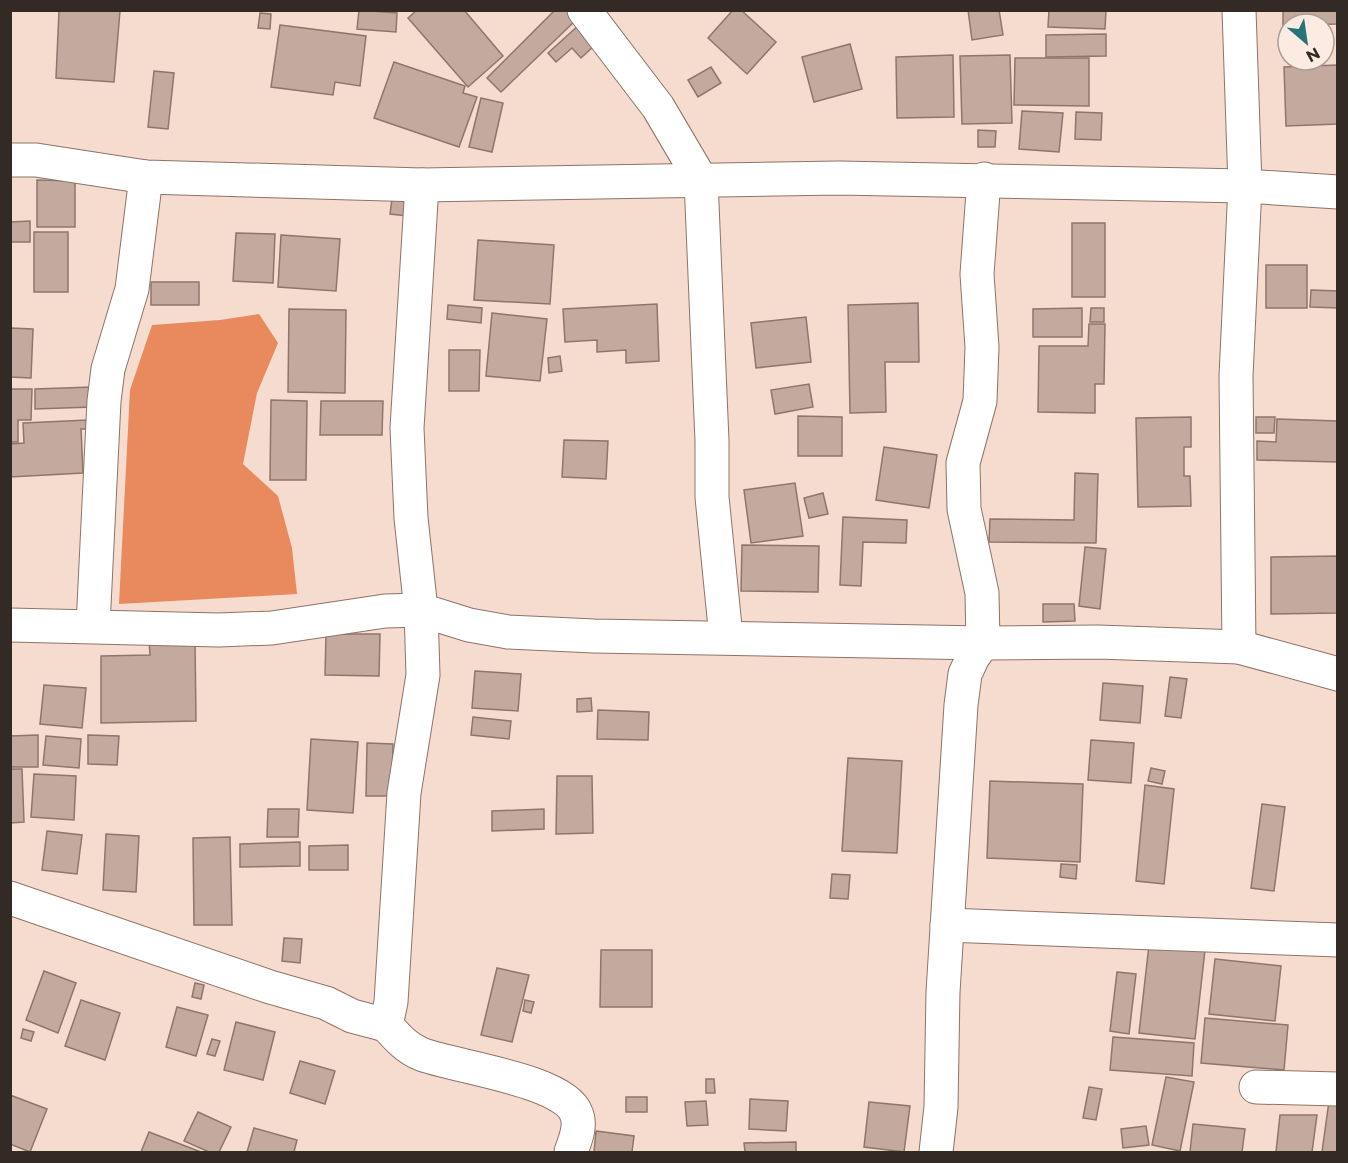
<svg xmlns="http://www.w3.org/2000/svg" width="1348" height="1163" viewBox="0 0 1348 1163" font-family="Montserrat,sans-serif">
	<rect width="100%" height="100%" fill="#f6dbcf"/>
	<path fill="#e88a5e" d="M259,314L278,343L257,393L243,464L278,496L292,548L297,594L119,604L130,390L152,325L220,320Z"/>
	<g fill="#c4aa9e" stroke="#8e766b" stroke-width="1.5">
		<path d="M359,10L397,13L396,32L357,29Z"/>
		<path d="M417,10H464L503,56L468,87L408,18Z"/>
		<path d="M555,10H567L576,20L501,92L487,78Z"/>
		<path d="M733,10H741L776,42L747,74L708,38Z"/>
		<path d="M968,10H999L1003,35L972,40Z"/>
		<path d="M1049,10H1106L1105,29L1048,27Z"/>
		<path d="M1283,10H1338V24L1283,25Z"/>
		<path d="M59,11H120L114,82L56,78Z"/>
		<path d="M260,13L271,14L270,29L258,28Z"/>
		<path d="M280,25L366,36L360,86L335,82L333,95L271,87Z"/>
		<path d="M579,25L596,44L581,58L572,48L556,62L548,53Z"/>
		<path d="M1106,34V56L1046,57V35Z"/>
		<path d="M850,44L862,89L814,102L802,57Z"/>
		<path d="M953,55L954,117L897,118L896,57Z"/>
		<path d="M1010,55L1012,123L962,124L960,56Z"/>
		<path d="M1015,58H1089V106L1014,105Z"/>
		<path d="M394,62L465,86L463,93L477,97L459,147L374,118Z"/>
		<path d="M1338,65V124L1286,126L1284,67Z"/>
		<path d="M711,67L721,83L698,97L688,80Z"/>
		<path d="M154,71L174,73L168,129L148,127Z"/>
		<path d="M481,98L503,103L492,152L469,147Z"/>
		<path d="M1022,111L1063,113L1059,152L1019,149Z"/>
		<path d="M1076,112L1102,113L1101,140L1075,139Z"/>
		<path d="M978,130L996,131L995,147H978Z"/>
		<path d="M37,180L75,181V227H37Z"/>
		<path d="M392,199L409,200L407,216L390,214Z"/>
		<path d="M30,221V242H10V222Z"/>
		<rect x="1072" y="223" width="33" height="74"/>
		<rect x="34" y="232" width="34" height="60"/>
		<path d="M236,233L275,234L273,283L233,281Z"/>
		<path d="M281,235L340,239L336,291L278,287Z"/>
		<path d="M478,240L554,245L550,304L474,300Z"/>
		<rect x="1266" y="265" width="41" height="43"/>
		<rect x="151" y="282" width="48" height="23"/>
		<path d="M1311,290L1338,291V308L1310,307Z"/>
		<path d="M918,303L919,362H885L886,412L850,413L848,305Z"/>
		<path d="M657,304L659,361L626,363V350L597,352V340L565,342L563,309Z"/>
		<path d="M448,305L482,308L481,323L447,319Z"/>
		<path d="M1082,308V337H1033V309Z"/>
		<path d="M1091,308H1104V322H1090Z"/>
		<path d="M289,309L346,310L345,393L288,392Z"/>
		<path d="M492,313L547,319L540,381L486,376Z"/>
		<path d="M806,317L811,362L756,368L751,323Z"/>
		<path d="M1089,324H1105L1104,384H1095V413L1038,412L1039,346H1088Z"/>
		<path d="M10,328L33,329L31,378L10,377Z"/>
		<path d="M449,350H480L479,391H449Z"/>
		<path d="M560,356L562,371L549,373L548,358Z"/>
		<path d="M809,384L813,407L775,414L771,390Z"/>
		<path d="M91,387L92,407L35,409V389Z"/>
		<path d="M10,389H32L31,420H18V442H10Z"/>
		<path d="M271,400L307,401L306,480H270Z"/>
		<path d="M321,401H383L382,435H320Z"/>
		<path d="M798,416L842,417V456H798Z"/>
		<path d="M1191,417V447H1184V476H1190L1191,506L1138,507L1136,418Z"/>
		<path d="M1256,417H1275L1274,433H1256Z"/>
		<path d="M1277,419L1338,421L1337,462L1257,460V441L1276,442Z"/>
		<path d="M88,420L89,429H81L83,473L10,477V444L24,443L23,423Z"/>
		<path d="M564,440L608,441L606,479L562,477Z"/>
		<path d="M884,447L937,455L929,508L876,500Z"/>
		<path d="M1075,473L1098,474L1096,543L989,542L990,519L1074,520Z"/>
		<path d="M795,483L803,536L751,543L744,490Z"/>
		<path d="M823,493L828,514L809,518L804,498Z"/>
		<path d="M843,517L907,520L906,543L863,542L861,586L840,585Z"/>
		<path d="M742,545L819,546L818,592L741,591Z"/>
		<path d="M1085,547L1106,549L1100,609L1079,606Z"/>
		<path d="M1338,556V613L1271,614V557Z"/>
		<path d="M1043,604H1074L1075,621L1043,622Z"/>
		<path d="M326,634H380L379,676L325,675Z"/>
		<path d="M195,639L196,721L101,723V656L150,655L149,640Z"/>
		<path d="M475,671L521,674L518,711L472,708Z"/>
		<path d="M1170,677L1187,679L1181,718L1165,716Z"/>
		<path d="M1103,683L1143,686L1140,723L1100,720Z"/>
		<path d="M44,685L86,688L82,728L40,724Z"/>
		<path d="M591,698L592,711L577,712V699Z"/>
		<path d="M598,710L649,712L648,740L597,739Z"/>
		<path d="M473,717L511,721L509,739L471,735Z"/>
		<path d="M38,735V767H10V736Z"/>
		<path d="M88,735L119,736L117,765L88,764Z"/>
		<path d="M46,736L81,739L79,768L43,765Z"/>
		<path d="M311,739L358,742L353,813L307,810Z"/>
		<path d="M1091,740L1134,743L1131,783L1088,780Z"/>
		<path d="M367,743L393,744L392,796H366Z"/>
		<path d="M848,758L902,761L897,853L842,851Z"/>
		<path d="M1151,768L1165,771L1162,784L1148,781Z"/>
		<path d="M10,769H22L24,822L10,823Z"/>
		<path d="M34,774L76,776L74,820L31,817Z"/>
		<path d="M557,776H592L593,833L556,834Z"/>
		<path d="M990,781L1083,784L1080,862L987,858Z"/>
		<path d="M1145,785L1174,789L1164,884L1136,881Z"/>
		<path d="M1262,804L1285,807L1274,891L1251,888Z"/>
		<path d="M268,809H299L298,837H267Z"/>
		<path d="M544,809V829L492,831V811Z"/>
		<path d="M47,831L82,835L77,874L42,870Z"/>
		<path d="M106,834L139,836L136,892L103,890Z"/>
		<path d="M230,837L232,925H194L193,838Z"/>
		<path d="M300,842V866L240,867V844Z"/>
		<path d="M348,845V870H309V846Z"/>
		<path d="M1061,864L1077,865L1076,879L1060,877Z"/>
		<path d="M832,874L850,875L848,899L830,898Z"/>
		<path d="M284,938L302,939L300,963L282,961Z"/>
		<path d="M1149,945L1205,950L1195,1039L1139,1033Z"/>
		<path d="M601,950H652V1007H600Z"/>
		<path d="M1215,959L1281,966L1275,1021L1209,1014Z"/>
		<path d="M497,968L529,975L512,1042L481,1035Z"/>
		<path d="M44,971L76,983L58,1033L26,1020Z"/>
		<path d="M1117,972L1136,974L1129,1034L1110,1031Z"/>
		<path d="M195,983L204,985L201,999L192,997Z"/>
		<path d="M81,1000L120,1013L105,1060L65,1046Z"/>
		<path d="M525,1000L534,1002L531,1013L523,1011Z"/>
		<path d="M177,1007L208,1015L196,1056L166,1047Z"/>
		<path d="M1205,1018L1288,1025L1284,1070L1201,1063Z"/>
		<path d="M236,1022L275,1032L263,1080L224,1070Z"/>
		<path d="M23,1029L34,1032L31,1041L21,1038Z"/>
		<path d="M1113,1037L1194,1043L1192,1076L1110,1070Z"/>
		<path d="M212,1039L220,1041L215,1056L207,1054Z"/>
		<path d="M300,1061L335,1071L325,1104L290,1093Z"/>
		<path d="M1166,1077L1194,1082L1180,1151L1152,1145Z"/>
		<path d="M706,1079H714L715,1093H706Z"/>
		<path d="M1089,1087L1102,1089L1096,1120L1083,1118Z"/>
		<path d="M10,1095L47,1109L30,1152L10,1144Z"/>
		<rect x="626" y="1097" width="21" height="15"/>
		<path d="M750,1099L788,1101L786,1131L749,1129Z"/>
		<path d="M706,1101L708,1125L687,1126L685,1102Z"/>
		<path d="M1329,1101L1338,1102V1152H1322Z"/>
		<path d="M869,1102L910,1106L904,1152L864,1147Z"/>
		<path d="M198,1112L231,1127L219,1152H209L184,1141Z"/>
		<path d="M1280,1115H1317L1312,1152H1276Z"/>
		<path d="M1193,1124L1245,1129L1242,1152H1190Z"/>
		<path d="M1146,1126L1149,1145L1123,1148L1121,1129Z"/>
		<path d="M254,1128L297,1140L294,1152H247Z"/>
		<path d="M596,1131L634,1136L632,1152H594Z"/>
		<path d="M149,1132L201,1152H141Z"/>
		<path d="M796,1142V1152H745L744,1143Z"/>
	</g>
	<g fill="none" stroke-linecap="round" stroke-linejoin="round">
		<defs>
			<g id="street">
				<path d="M584,10L658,107L701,180L712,441V497L726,637"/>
				<path d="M1239,10L1245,186L1236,376L1239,647"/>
				<path d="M10,160H36L146,177L422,185L839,178L1245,186L1338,192"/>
				<path d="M422,185L407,428L411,518L421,610L469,625L508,632L594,636L983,643L1098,642L1239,647L1338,674"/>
				<path d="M10,625L219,630L272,628L385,611L421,610L423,675L404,793L391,1002L386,1025C396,1036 406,1048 421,1054C454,1067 564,1080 576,1113C582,1126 575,1140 571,1152"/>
				<path d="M93,626L104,401L108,369L132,289L146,177"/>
				<path d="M10,898L270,987L326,1003L352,1016L386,1025"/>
				<path d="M947,925L1338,940"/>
				<path d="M1256,1087L1338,1089"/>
				<path d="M936,1152L941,1107L943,992L961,705L965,674L973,657L983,643L982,593L964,509L963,463L980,401L982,347L977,274L984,179"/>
			</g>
		</defs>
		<use href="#street" stroke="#8c7469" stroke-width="35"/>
		<use href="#street" stroke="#fff" stroke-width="33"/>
	</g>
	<rect width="1348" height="1163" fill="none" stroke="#342a25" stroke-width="24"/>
	<g transform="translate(1306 42) rotate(151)"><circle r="28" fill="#fcebe3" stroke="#ac9e97" stroke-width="1.5"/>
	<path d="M0-4.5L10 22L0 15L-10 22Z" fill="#297378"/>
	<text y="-9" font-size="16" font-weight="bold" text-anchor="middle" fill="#342a25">N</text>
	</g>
</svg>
